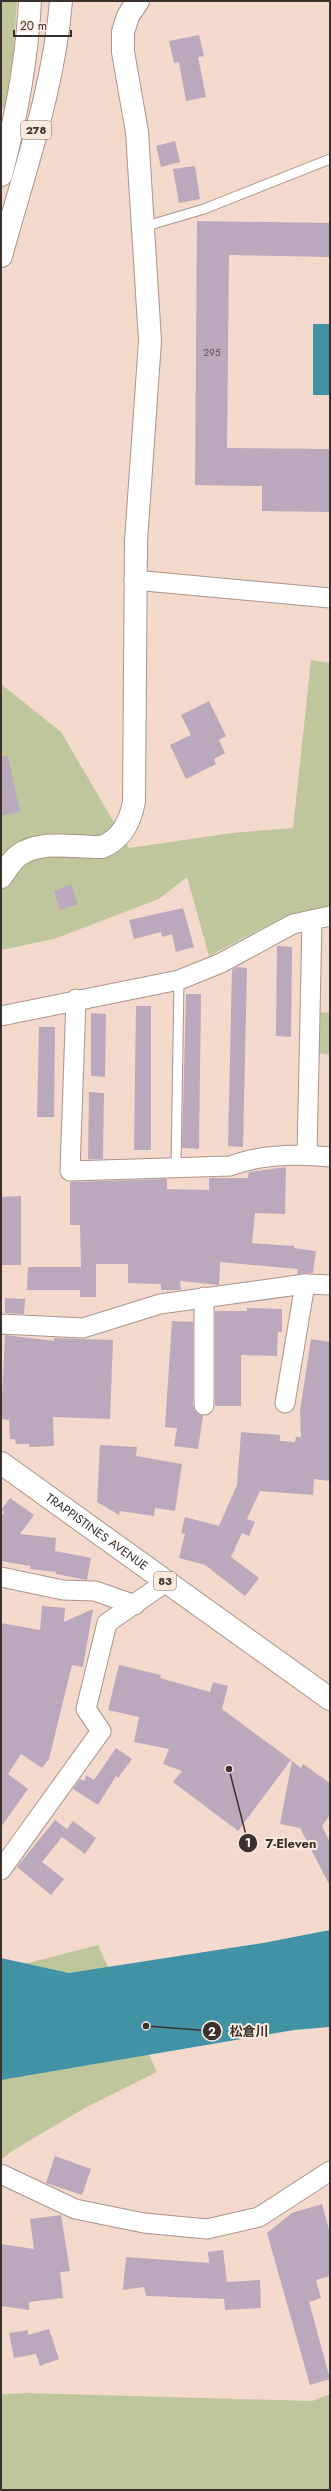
<svg xmlns="http://www.w3.org/2000/svg" width="331" height="2491" viewBox="0 0 331 2491" font-family="Jost,'Noto Sans JP',sans-serif">
	<rect width="100%" height="100%" fill="#f3dacd"/>
	<g fill="#bfc69c">
		<path d="M1,1H17L11,93L1,114Z"/>
		<path d="M311,660L330,663V906L288,915L209,956L187,877L159,899L54,939L1,950V684L61,732L129,848L232,833L293,828Z"/>
		<path d="M330,1012V1055L318,1053V1013Z"/>
		<path d="M98,1945L157,2072L83,2109L12,2151L1,2160V1970Z"/>
		<path d="M27,2393L312,2401L330,2394V2490H1V2394Z"/>
	</g>
	<g fill="#4092a4">
		<rect x="313" y="324" width="17" height="71"/>
		<path d="M330,1930V2027L294,2030L1,2080V1958L69,1973L263,1943Z"/>
	</g>
	<g fill="#baa9bc">
		<path d="M199,35L204,56L198,57L206,97L186,101L179,62L174,63L169,41Z"/>
		<path d="M175,141L180,162L161,167L156,146Z"/>
		<path d="M195,166L200,199L179,203L173,169Z"/>
		<path d="M197,221L330,223V257L229,255L227,448L330,449V512L262,511V486L195,485Z"/>
		<path d="M209,701L226,736L219,740L225,753L214,759L216,764L186,779L170,745L191,735L181,715Z"/>
		<path d="M8,756L20,812L1,816V757Z"/>
		<path d="M71,884L78,904L60,910L54,891Z"/>
		<path d="M183,908L194,947L176,952L172,934L162,937L161,932L134,939L129,920Z"/>
		<path d="M277,946L292,947L291,1037L276,1036Z"/>
		<path d="M236,967L247,968L243,1147L228,1146L232,970Z"/>
		<path d="M186,994H201L199,1149L182,1148Z"/>
		<path d="M136,1006H151V1150H134Z"/>
		<path d="M91,1013L106,1014L105,1077L91,1076Z"/>
		<path d="M39,1027H55L54,1117H37Z"/>
		<path d="M89,1092L104,1093L103,1159H88Z"/>
		<path d="M286,1167L285,1214L255,1213L252,1243L294,1246V1248L316,1251L313,1273L297,1274L298,1269L220,1262L219,1285L180,1281L181,1290H161V1284L128,1283V1264H96V1297H80V1290H27L28,1267H81L80,1225H70V1182L167,1179V1189L209,1190V1178H248L249,1172Z"/>
		<path d="M21,1196V1265H1V1197Z"/>
		<path d="M5,1298L25,1299L24,1314L5,1313Z"/>
		<path d="M247,1308L282,1309V1332H278L277,1356L241,1355V1406H215V1311H247Z"/>
		<path d="M172,1321L193,1322V1405L195,1411L203,1416L198,1449L174,1446L177,1428L165,1427Z"/>
		<path d="M5,1335L54,1341V1338L113,1340L110,1419L53,1417L54,1446L29,1447V1444H16L15,1439H10L9,1420L1,1419Z"/>
		<path d="M311,1339L330,1342V1481L314,1479L313,1495L260,1491L247,1519L255,1522L249,1536L242,1533L231,1557L259,1578L245,1596L205,1565L179,1558L185,1534L181,1533L185,1517L219,1526L237,1485L241,1432L280,1435V1441L295,1442L296,1437H301L300,1411Z"/>
		<path d="M100,1445L137,1447L136,1456L182,1464L175,1511L155,1508L154,1516L120,1511L119,1515L97,1502Z"/>
		<path d="M10,1498L34,1515L20,1534L56,1538L55,1551L91,1558L87,1580L56,1574V1572L30,1569V1566L1,1561V1517L4,1512L1,1510Z"/>
		<path d="M42,1606L65,1608L64,1622L93,1609L83,1667L72,1665L49,1759L42,1768L21,1754L8,1774L28,1789L1,1827V1623L40,1630Z"/>
		<path d="M119,1665L161,1675L160,1678L210,1692L213,1682L228,1686L222,1709L291,1760L238,1831L173,1782L182,1771L163,1764L169,1749L134,1742L139,1717L108,1710Z"/>
		<path d="M116,1748L132,1759L118,1778L116,1776L98,1805L73,1789L80,1779L85,1781L86,1775L94,1780Z"/>
		<path d="M292,1761L301,1768L303,1764L330,1783V1815L322,1826L330,1842V1886L300,1828L280,1824Z"/>
		<path d="M55,1820L67,1829L73,1821L96,1838L85,1854L62,1837L42,1862L64,1879L51,1895L17,1867Z"/>
		<path d="M55,2156L91,2169L82,2195L46,2183Z"/>
		<path d="M322,2204L330,2233V2276L316,2280L321,2298L309,2302L330,2379L310,2385L267,2233L292,2213Z"/>
		<path d="M61,2215L70,2271L60,2272L63,2298L29,2302V2310L1,2306V2244L34,2249L30,2219Z"/>
		<path d="M223,2250L227,2282L260,2280L261,2308L225,2310L224,2299L146,2296L144,2287L123,2290L126,2257L209,2263L208,2252Z"/>
		<path d="M49,2329L59,2359L40,2366L36,2354L14,2358L9,2333L28,2330V2335Z"/>
	</g>
	<g fill="none" stroke-linecap="round" stroke-linejoin="round">
		<defs>
			<g id="lane">
				<path d="M143,227L204,209L330,159"/>
				<path d="M176,1167L179,980"/>
			</g>
			<g id="street">
				<path d="M134,580L330,598"/>
				<path d="M76,999L70,1171L230,1166C261,1154 298,1154 330,1157"/>
				<path d="M1,1016L179,980L221,963L293,924L330,916"/>
				<path d="M307,1155L312,920"/>
				<path d="M204,1297V1405"/>
				<path d="M1,1324L83,1328L160,1304L305,1284L330,1285"/>
				<path d="M285,1403L305,1284"/>
				<path d="M1,1577L63,1590L95,1591L135,1605"/>
				<path d="M1,1870L101,1731L86,1709L107,1623L166,1582"/>
				<path d="M1,2174L75,2209L144,2223L207,2229L259,2217L330,2171"/>
			</g>
			<path id="secondary" d="M1,877C6,870 12,860 19,855C42,839 76,848 102,847C122,839 130,822 134,802L136,541L150,341L137,132L123,52V32L128,16L138,1"/>
			<g id="primary">
				<path id="s1" d="M1,1463L330,1699"/>
			</g>
			<g id="highway">
				<path d="M1,175C16,118 27,60 30,1"/>
				<path d="M1,256C24,172 54,88 61,1"/>
			</g>
		</defs>
		<use href="#lane" stroke="#ab9589" stroke-width="11"/>
		<use href="#street" stroke="#ab9589" stroke-width="21"/>
		<use href="#secondary" stroke="#ab9589" stroke-width="24"/>
		<use href="#primary" stroke="#ab9589" stroke-width="24"/>
		<use href="#highway" stroke="#ab9589" stroke-width="24"/>
		<use href="#lane" stroke="#fff" stroke-width="9"/>
		<use href="#street" stroke="#fff" stroke-width="19"/>
		<use href="#secondary" stroke="#fff" stroke-width="22"/>
		<use href="#primary" stroke="#fff" stroke-width="22"/>
		<use href="#highway" stroke="#fff" stroke-width="22"/>
	</g>
	<g text-anchor="middle" dominant-baseline="central" stroke-width="4" stroke-linejoin="round" paint-order="stroke">
		<g font-size="10" fill="#5b4f50">
			<text x="212" y="352">295</text>
		</g>
		<g fill="#fce9de" stroke="#756861" stroke-width="1">
			<rect x="21" y="121" width="30" height="18" rx="3"/>
			<rect x="154" y="1572" width="22" height="18" rx="3"/>
		</g>
		<g font-size="11" font-weight="bold" fill="#3b312c">
			<text x="36" y="130">278</text>
			<text x="165" y="1581">83</text>
		</g>
		<g font-size="12" fill="#3b312c" stroke="#fce9de">
			<text stroke="none"><textPath href="#s1" startOffset="118">TRAPPISTINES AVENUE</textPath></text>
		</g>
	</g>
	<path fill="none" stroke="#3b312c" stroke-width="1.5" d="M229 1769L248 1843M146 2026L212 2031"/>
	<g fill="#3b312c" stroke="#fce9de" stroke-width="1.5">
		<circle cx="229" cy="1769" r="4"/>
		<circle cx="146" cy="2026" r="4"/>
		<circle cx="248" cy="1843" r="10"/>
		<circle cx="212" cy="2031" r="10"/>
	</g>
	<g font-size="12" text-anchor="middle" font-weight="bold" fill="#fff">
		<text x="248" y="1847">1</text>
		<text x="212" y="2036">2</text>
	</g>
	<g font-size="13" text-anchor="middle" font-weight="bold" fill="#3b312c" stroke="#fce9de" stroke-width="4" stroke-linejoin="round" paint-order="stroke">
		<text x="291" y="1848">7-Eleven</text>
		<text x="249" y="2036">松倉川</text>
	</g>
	<rect width="331" height="2491" fill="none" stroke="#3b312c" stroke-width="4"/>
	<path d="M14 30v6h57v-6" fill="none" stroke="#3b312c" stroke-width="2"/>
	<text x="20" y="30" font-size="12" fill="#3b312c" stroke="#fce9de" stroke-width="3" paint-order="stroke">20 m</text>
</svg>
